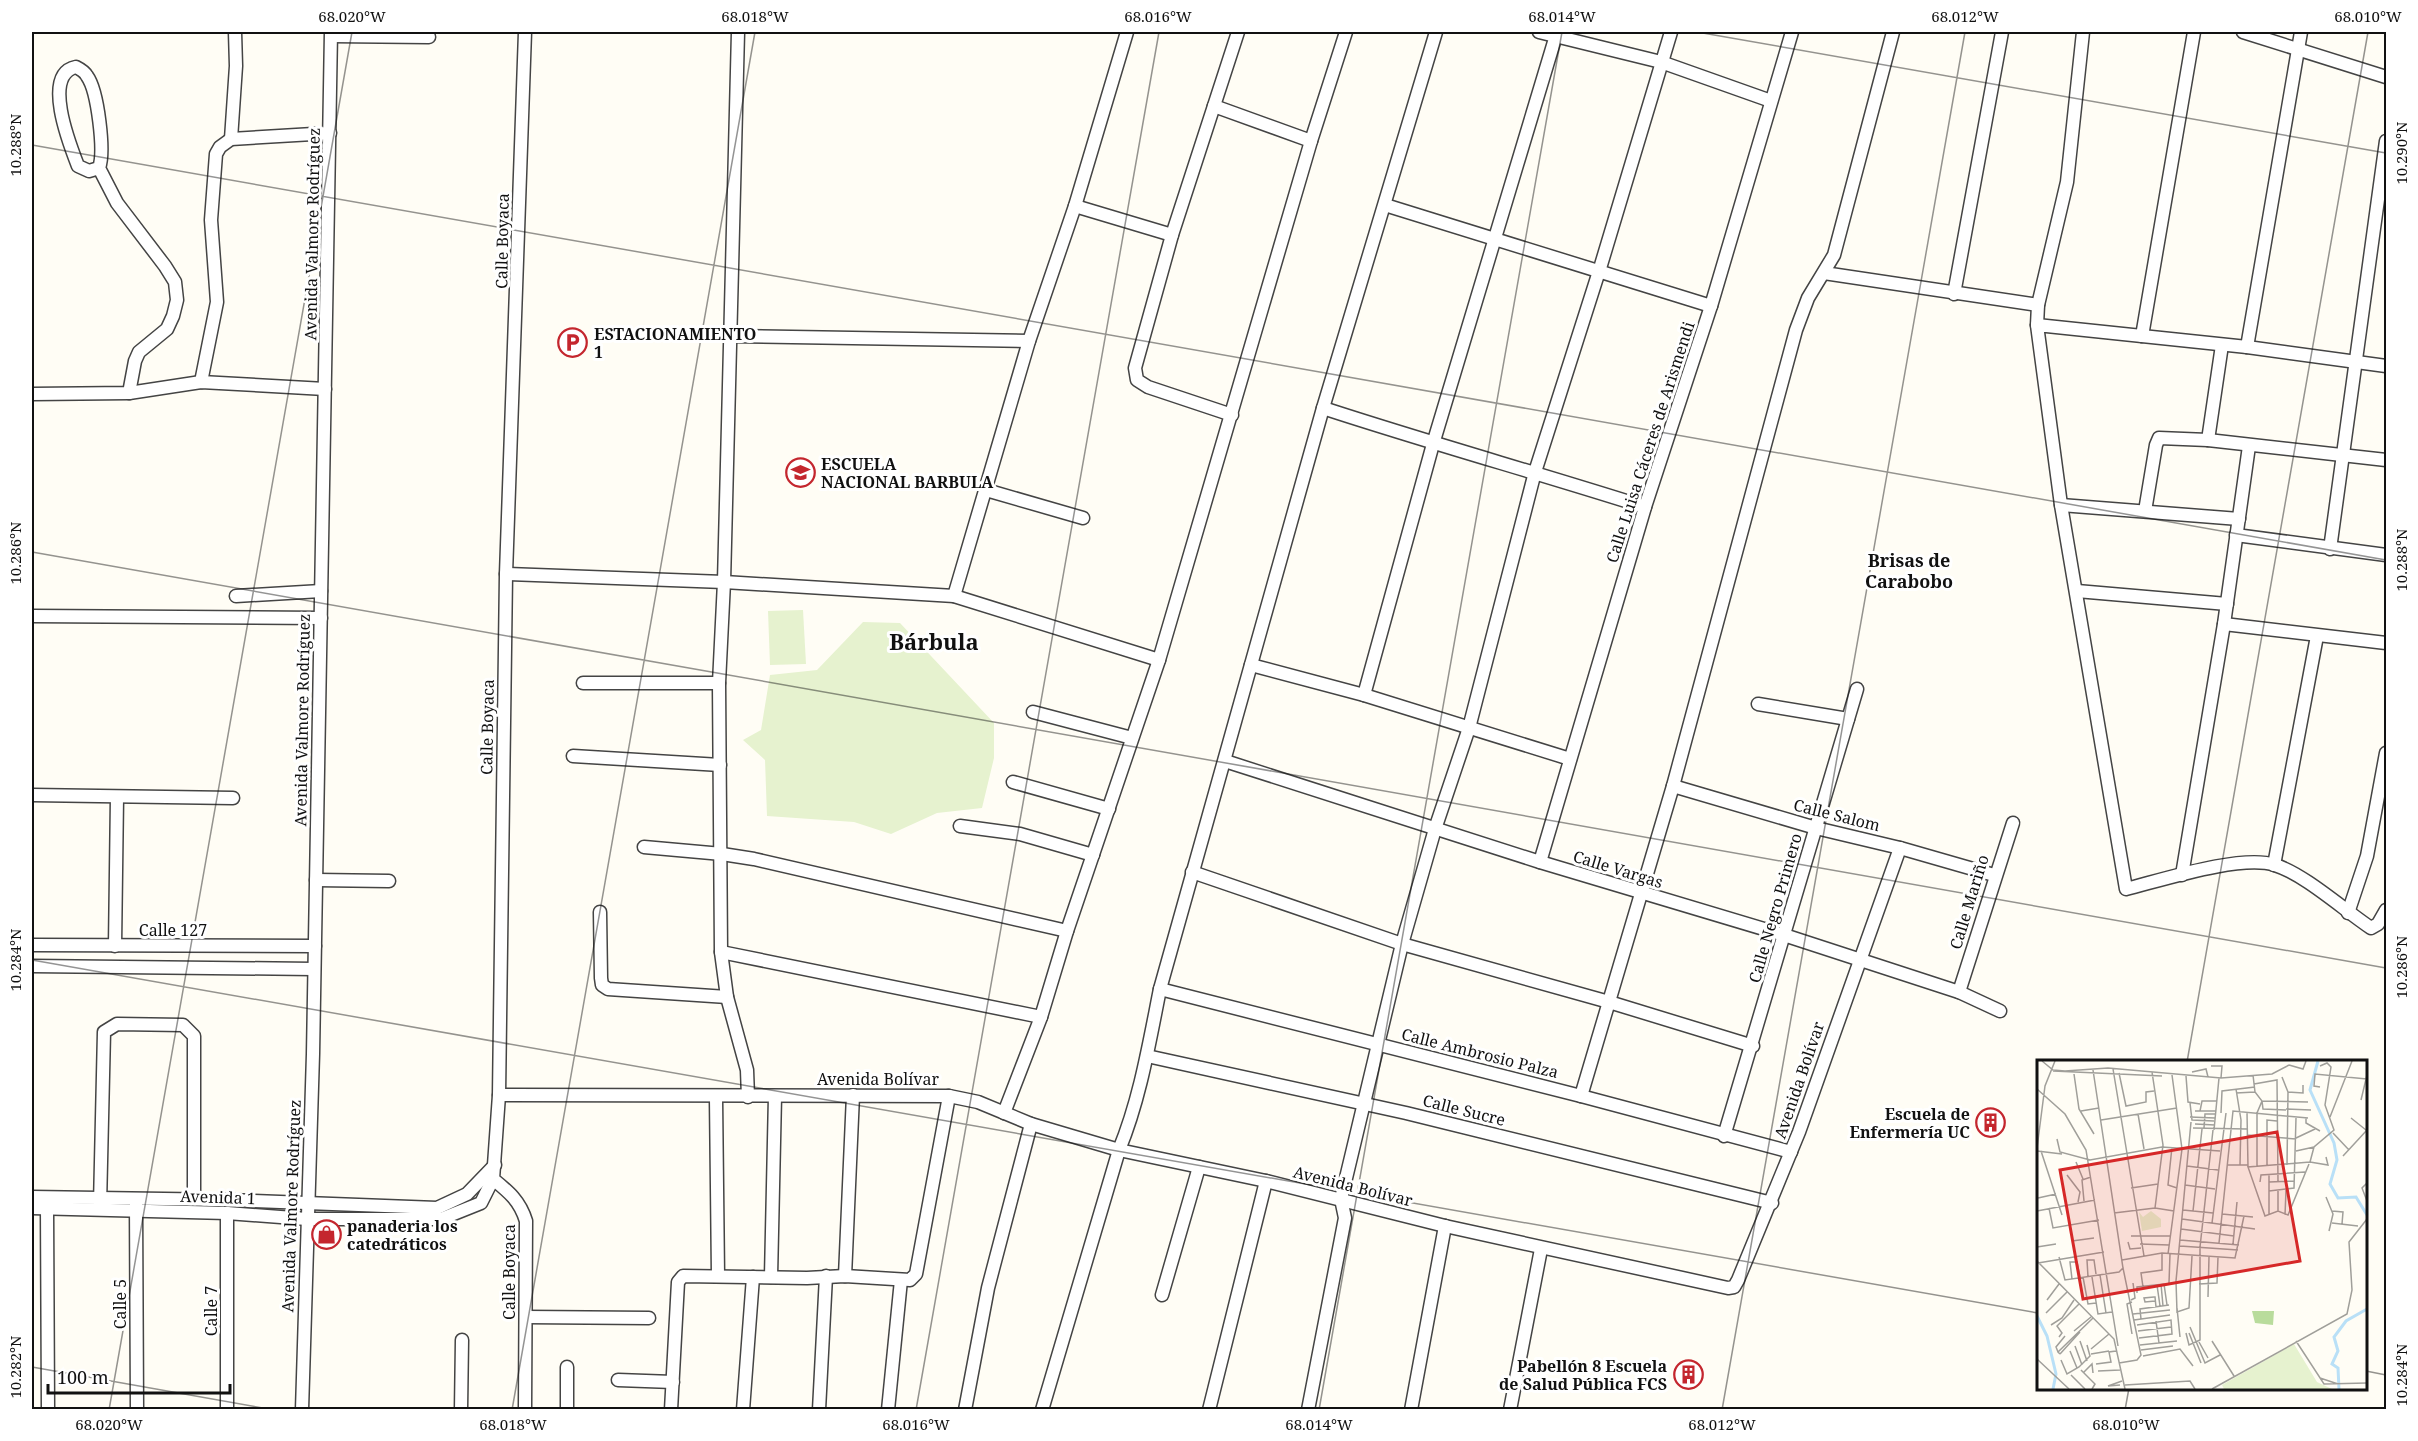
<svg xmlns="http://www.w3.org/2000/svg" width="2418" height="1441" viewBox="0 0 2418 1441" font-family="'Noto Serif',serif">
	<rect width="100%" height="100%" fill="#fffdf5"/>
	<g fill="#e6f2cf">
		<path d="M803,610L806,664L770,665L768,611Z"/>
		<path d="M863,622L900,623L994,723V758L982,808L937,813L891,834L854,822L767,816L765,760L743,740L761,730L770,675L817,670Z"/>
	</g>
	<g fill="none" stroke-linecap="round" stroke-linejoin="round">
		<defs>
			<g id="minor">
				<path d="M525,32L506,574L499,1095L493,1179C509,1192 520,1201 526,1221L525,1410"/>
				<path d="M738,32L724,582L719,683L721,952L727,997L747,1070L748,1097"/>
				<path d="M1539,32L1661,62L1771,101"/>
				<path d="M2243,32L2386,77"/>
				<path d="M332,36L429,37"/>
				<path d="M1214,106L1311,141"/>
				<path d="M231,139L236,66L235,32"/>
				<path d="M99,168L89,171L78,166C69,143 42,74 76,67C80,69 85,72 87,76C98,91 105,152 99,168L117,203L165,266L175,282L177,300L173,316L167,329L139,352L135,361L129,393"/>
				<path d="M1385,205L1711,306"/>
				<path d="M1075,206L1172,235"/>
				<path d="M1824,273L2038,305"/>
				<path d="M1954,294L2002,32"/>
				<path d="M2037,325L2038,305L2067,182L2083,32"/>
				<path d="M731,336L1029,341"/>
				<path d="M2142,336L2194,32"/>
				<path d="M2247,347L2301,32"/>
				<path d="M2386,366L2247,347L2037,325L2061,505L2126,889C2162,880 2241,854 2275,865C2304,874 2344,910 2371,928L2378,924L2386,910"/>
				<path d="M201,382L217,302L211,220L216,154L220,147L231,139L330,133"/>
				<path d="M32,394L129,393L201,382L325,389"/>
				<path d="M1323,408C1430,443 1538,473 1645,507"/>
				<path d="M1232,415L1148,387L1137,380L1135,368L1172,235L1238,32"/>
				<path d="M2208,440L2222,345"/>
				<path d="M986,490L1083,518"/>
				<path d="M2061,505L2239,519"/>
				<path d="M2145,511L2156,445L2159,438L2208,440L2386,460"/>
				<path d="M2236,535L2386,555"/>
				<path d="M2330,549L2386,141"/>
				<path d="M506,574L724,582L954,596L1159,660"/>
				<path d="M2077,591L2227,604"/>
				<path d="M236,596L321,591"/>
				<path d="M954,596L1029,341L1075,206L1127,32"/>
				<path d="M32,616L321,618"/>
				<path d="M2224,624L2386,643"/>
				<path d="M1251,665L1364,695L1570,759"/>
				<path d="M583,683H719"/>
				<path d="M1364,695L1433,444L1557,32"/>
				<path d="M1758,704L1848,719"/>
				<path d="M1033,712L1132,738"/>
				<path d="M573,756L720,765"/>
				<path d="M1225,761L1540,862L1784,935L1959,992L2000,1011"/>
				<path d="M1013,782L1109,809"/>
				<path d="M1673,786L1816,828L1900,848L1994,875"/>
				<path d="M32,795L233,798"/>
				<path d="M960,826L1020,834L1093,855"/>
				<path d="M644,847L722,854L754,859L1067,931"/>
				<path d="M1540,862L1645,507L1711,306L1792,32"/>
				<path d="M2274,865L2317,636"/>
				<path d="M1192,872L1402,944L1609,1002L1753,1046"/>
				<path d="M2182,875L2224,624L2249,446"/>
				<path d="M316,880L389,881"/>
				<path d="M600,912L601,978L602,985L608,989L727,997"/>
				<path d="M2348,913L2367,856L2386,753"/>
				<path d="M32,945L315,946"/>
				<path d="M115,946L117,797"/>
				<path d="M721,952L1041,1017"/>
				<path d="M32,966L314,969"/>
				<path d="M1160,989L1581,1096L1791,1152"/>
				<path d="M1959,992L2013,823"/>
				<path d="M1147,1056L1406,1113L1772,1203"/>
				<path d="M499,1095L949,1096L978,1102L1031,1124L1119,1150L1266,1181L1445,1226L1728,1288L1734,1287L1738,1280L1799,1132L1900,848"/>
				<path d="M1581,1096L1673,786L1796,330L1808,298L1834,255L1893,32"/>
				<path d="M716,1098L718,1276"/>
				<path d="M1004,1113L1041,1017L1067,931L1159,660L1311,141L1346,32"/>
				<path d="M1724,1136L1857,689"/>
				<path d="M32,1197L230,1200L437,1208L467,1194L495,1165"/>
				<path d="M136,1203L137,1410"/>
				<path d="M100,1205L104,1032L117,1024L183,1025L194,1036V1199"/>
				<path d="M32,1208L227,1213L307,1219H441L481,1203L493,1179"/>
				<path d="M47,1208L48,1410"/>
				<path d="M227,1213V1410"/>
				<path d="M845,1276L853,1095"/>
				<path d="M771,1277L775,1096"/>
				<path d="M1162,1295L1199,1167"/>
				<path d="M526,1317L649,1318"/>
				<path d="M618,1380L673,1382"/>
				<path d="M302,1410L313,1054L331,32"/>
				<path d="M461,1410L462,1340"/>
				<path d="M567,1410V1367"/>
				<path d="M671,1410L678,1282L683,1276L807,1278L845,1276L910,1280L916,1274L949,1096"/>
				<path d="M743,1410L753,1277"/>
				<path d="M819,1410L826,1276"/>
				<path d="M888,1410L901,1280"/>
				<path d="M965,1410L988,1288L1031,1124"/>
				<path d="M1042,1410L1119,1150C1140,1099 1149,1044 1160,989L1323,408L1436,32"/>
				<path d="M1209,1410L1266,1181"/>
				<path d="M1308,1410L1345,1218L1341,1199L1402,944L1435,829L1469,728L1535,472L1601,265L1671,32"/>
				<path d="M1411,1410L1445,1226"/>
				<path d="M1510,1410L1541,1249"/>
			</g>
		</defs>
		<use href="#minor" stroke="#444" stroke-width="15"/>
		<use href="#minor" stroke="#fff" stroke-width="12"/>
	</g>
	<path fill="none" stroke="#111" stroke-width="1.5" stroke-opacity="0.45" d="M1697,32L2386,153M32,145L2386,560M32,552L2386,968M32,960L2038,1313M2187,1062L2368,32M32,1367L274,1410M2366,1371L2386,1375M109,1410L352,32M512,1410L755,32M916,1410L1159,32M1319,1410L1562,32M1722,1410L1965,32M2125,1410L2129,1388"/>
	<defs>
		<symbol id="parking-ring" viewBox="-11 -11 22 22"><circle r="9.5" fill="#fff" stroke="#c4262e" stroke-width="1.5"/><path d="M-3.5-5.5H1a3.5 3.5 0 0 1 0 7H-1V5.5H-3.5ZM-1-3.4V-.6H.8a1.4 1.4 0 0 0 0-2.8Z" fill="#c4262e"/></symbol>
		<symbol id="school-ring" viewBox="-11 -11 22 22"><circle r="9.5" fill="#fff" stroke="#c4262e" stroke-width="1.5"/><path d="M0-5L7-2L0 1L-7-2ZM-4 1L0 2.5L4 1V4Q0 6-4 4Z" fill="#c4262e"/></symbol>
		<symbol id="building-ring" viewBox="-11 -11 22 22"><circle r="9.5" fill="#fff" stroke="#c4262e" stroke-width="1.5"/><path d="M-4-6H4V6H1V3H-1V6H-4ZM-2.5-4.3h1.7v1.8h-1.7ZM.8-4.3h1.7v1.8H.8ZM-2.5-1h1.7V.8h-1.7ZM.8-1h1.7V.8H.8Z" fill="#c4262e"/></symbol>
		<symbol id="shop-ring" viewBox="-11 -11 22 22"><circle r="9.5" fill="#fff" stroke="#c4262e" stroke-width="1.5"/><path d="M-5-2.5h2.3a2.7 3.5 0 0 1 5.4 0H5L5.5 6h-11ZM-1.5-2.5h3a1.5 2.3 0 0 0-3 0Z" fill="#c4262e"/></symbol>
	</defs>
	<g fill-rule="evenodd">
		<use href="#parking-ring" x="556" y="326" width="33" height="33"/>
		<use href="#school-ring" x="784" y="456" width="33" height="33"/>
		<use href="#building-ring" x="1974" y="1106" width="33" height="33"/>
		<use href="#shop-ring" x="310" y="1218" width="33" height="33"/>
		<use href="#building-ring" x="1672" y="1358" width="33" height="33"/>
	</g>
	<g text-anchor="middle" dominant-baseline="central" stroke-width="6" stroke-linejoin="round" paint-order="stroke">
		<g font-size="16" fill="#111" stroke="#fff">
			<text transform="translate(312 234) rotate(-89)">Avenida Valmore Rodríguez</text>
			<text transform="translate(502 241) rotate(-89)">Calle Boyaca</text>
			<text transform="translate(1650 442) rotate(-72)">Calle Luisa Cáceres de Arismendi</text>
			<text transform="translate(302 720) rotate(-89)">Avenida Valmore Rodríguez</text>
			<text transform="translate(487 727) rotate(-89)">Calle Boyaca</text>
			<text transform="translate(1837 815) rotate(14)">Calle Salom</text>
			<text transform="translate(1618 869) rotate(17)">Calle Vargas</text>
			<text transform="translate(1969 902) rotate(-73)">Calle Mariño</text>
			<text transform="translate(1775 908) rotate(-74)">Calle Negro Primero</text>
			<text x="173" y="930">Calle 127</text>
			<text transform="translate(1480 1053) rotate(14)">Calle Ambrosio Palza</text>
			<text x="878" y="1079">Avenida Bolívar</text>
			<text transform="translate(1799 1080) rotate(-71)">Avenida Bolívar</text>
			<text transform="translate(1464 1110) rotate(14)">Calle Sucre</text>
			<text transform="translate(1353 1186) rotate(14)">Avenida Bolívar</text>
			<text transform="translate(218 1197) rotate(2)">Avenida 1</text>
			<text transform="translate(291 1206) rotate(-88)">Avenida Valmore Rodríguez</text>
			<text transform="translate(509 1272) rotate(-90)">Calle Boyaca</text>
			<text transform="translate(120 1304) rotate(-90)">Calle 5</text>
			<text transform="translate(211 1311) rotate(-90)">Calle 7</text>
		</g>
		<g font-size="16" font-weight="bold" fill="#111" stroke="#fff" text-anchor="start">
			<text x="594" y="334">ESTACIONAMIENTO<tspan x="594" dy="18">1</tspan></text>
			<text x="821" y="464">ESCUELA<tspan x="821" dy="18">NACIONAL BARBULA</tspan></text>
			<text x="1970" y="1114" text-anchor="end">Escuela de<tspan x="1970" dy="18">Enfermería UC</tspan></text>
			<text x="347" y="1226">panaderia los<tspan x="347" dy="18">catedráticos</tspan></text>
			<text x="1667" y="1366" text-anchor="end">Pabellón 8 Escuela<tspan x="1667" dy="18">de Salud Pública FCS</tspan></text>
		</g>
		<g font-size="18" font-weight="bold" fill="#111" stroke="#fff">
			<text x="1909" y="560">Brisas de<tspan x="1909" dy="21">Carabobo</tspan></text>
		</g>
		<g font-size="22" font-weight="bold" fill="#111" stroke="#fff">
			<text x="934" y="641">Bárbula</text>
		</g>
	</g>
	<g transform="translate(2037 1060)">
		<rect width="330" height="330" fill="#fffdf5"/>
		<path d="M215,251H237L236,265L218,263Z" fill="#b9dc9c"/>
		<path d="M114,151L124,159V167L105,171L102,152L106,157ZM257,284L280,322L295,329H187L185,325Z" fill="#e6f2cf"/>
		<path fill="none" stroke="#b9e0f7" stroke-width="3" d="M281,1L273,30L297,83L300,100L293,124L301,138L319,137L330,155M0,256L10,276L19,314L16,329M302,329L301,308L295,304L301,291L297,277L309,261L330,249"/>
		<path fill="none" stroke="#a09f9a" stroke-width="1.5" d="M5,1L16,10L28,11L71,8L184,18L235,14L252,5M252,5L266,9L269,1M174,6H185L184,18M76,9L107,196M56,10L86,208L104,295L100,300L82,303M16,11L125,16M115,12L126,85L118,148M155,12L169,9L171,17M82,13L89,46L109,42V32L117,31M37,14L42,49L57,74M216,15L218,32L225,41L220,53V106M149,16L151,42L163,44M245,17L251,32L266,33V25M217,24L240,20L241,122M283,27L277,26L278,14L330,19M0,29L28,54L49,90L81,286M199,29L204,60L203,105M199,33L218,32M324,40L330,15M153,43L155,60L177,61M249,49L274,50M249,50L226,49L225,41L271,42M44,51L62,48M158,51H179M163,51L165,41H180M210,52L211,107M184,53L185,31L218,27M101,54L107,89M153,57L178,58M293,57L315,1M269,58V63L283,71M314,58L329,70M64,60L140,48M154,62L139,221L140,252L152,248L155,196M158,64L178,65M156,68L210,69M167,68L168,54H179M177,70L182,18M296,73L312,90M210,75L259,79M259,78L278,69M20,79L23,92L53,100L125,87L183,91M135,87L131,125L140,128M0,88L8,26L18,1M0,91L25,94M4,91L25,155M259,91L277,87M306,96L330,70M39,102L46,119M273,102L277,87L297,70L288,45L294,7L290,3L283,6M272,104L251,155L241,151L228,156L211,107L273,102L291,105L289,97M191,105H211M230,105V60L240,61M250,105L251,32M150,106L181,110M232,114V154M30,115L43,132L41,142M223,122L224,115L268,112M232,122L257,121M330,123L325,128L330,141M148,125L178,129M94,128L121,124M232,131L257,128L259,58M289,137L296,154L292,171M1,138L19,134M47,141L45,120L54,117M12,148L16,168L62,160M146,150L176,153M0,151L58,140M156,151L165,69M241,151V130M295,151L306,152L305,164M77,153L118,148L137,151M185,154L216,157M248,155L249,130M145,159L218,169M175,163L189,53M295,163L321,166M144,169L197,176M94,176H133M143,180L202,185M35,181L57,178M91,182L93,189L104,188M182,183L196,51L271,58M103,184L132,185M196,184L200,142M143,186L201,190M0,187L19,184M131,194L145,89L135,15M22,197L28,220L82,212L86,208M85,200L125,193L198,198L207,156M0,201L77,279L88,329M1,203L67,192M63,215L69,253M46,217L51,244L59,243M51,217L50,200H57L59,214M55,217L61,254L75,252M35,219L33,202H40L43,217M132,223L133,194M124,224L126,246M162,224L180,223L181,197M120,225L123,246M106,227L104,213L125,210V193M100,233V227L127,224L130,245M171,237L172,197M10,240L22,224M94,240L98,238L96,223M118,241L108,242L107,238L117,237H118L119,247M95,242L90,244L95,274M140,248L143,277M9,253L30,232M96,254L133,250M104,259L103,249L132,245M97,260L133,255M119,261L122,283M14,265L25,258L37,240M100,265L134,260L135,274L102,278M153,267L168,303L183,295M37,271L54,257M101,271L134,267M149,273L152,285L163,280V187L176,70M152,273L164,303M22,277L25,273L20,266L42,244M43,281L50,301M175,281L197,316M259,281L287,324L330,323M162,282L171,298M103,285L140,281M38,286L45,305M54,289L72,274M104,290L136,286M33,291L40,308M21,292L19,287L28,276M23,294L21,292L56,258M23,294L43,272M54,294L72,291M106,296L143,289L156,306M0,299L32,329M24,300L30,314L42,307L53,296L50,285M59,304L74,302L72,292L79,291M44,310L58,324L55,329M61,311L83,310M47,312L55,304L56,313M34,315L48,329M283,318L301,324M83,325L71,326L85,321M88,325L153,321L158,329M175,329L310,254L315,230L312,182L330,159"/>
		<path fill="#d62828" fill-opacity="0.15" stroke="#d62828" stroke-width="3" d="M240,72L263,201L46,239L23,110Z"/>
		<rect width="330" height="330" fill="none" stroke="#111" stroke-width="3"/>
	</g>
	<rect width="2418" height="1441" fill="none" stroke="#ffffff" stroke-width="66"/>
	<path d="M48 1384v9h182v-9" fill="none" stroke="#111111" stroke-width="3"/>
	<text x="57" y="1384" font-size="18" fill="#111111" stroke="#ffffff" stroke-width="4.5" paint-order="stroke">100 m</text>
	<rect x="33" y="33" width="2352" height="1375" fill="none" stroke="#111" stroke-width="2"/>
	<g font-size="15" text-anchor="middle" fill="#111">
		<text x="352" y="22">68.020°W</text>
		<text x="755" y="22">68.018°W</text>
		<text x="1158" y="22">68.016°W</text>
		<text x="1562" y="22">68.014°W</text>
		<text x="1965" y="22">68.012°W</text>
		<text x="2368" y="22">68.010°W</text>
		<text transform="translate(16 145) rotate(-90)" y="5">10.288°N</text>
		<text transform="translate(2402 153) rotate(-90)" y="5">10.290°N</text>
		<text transform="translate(16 553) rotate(-90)" y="5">10.286°N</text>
		<text transform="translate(2402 560) rotate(-90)" y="5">10.288°N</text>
		<text transform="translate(16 960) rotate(-90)" y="5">10.284°N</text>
		<text transform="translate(2402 967) rotate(-90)" y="5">10.286°N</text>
		<text transform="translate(16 1367) rotate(-90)" y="5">10.282°N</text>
		<text transform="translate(2402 1375) rotate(-90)" y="5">10.284°N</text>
		<text x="109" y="1430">68.020°W</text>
		<text x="513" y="1430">68.018°W</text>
		<text x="916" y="1430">68.016°W</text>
		<text x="1319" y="1430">68.014°W</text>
		<text x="1722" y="1430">68.012°W</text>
		<text x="2126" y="1430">68.010°W</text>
	</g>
</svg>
